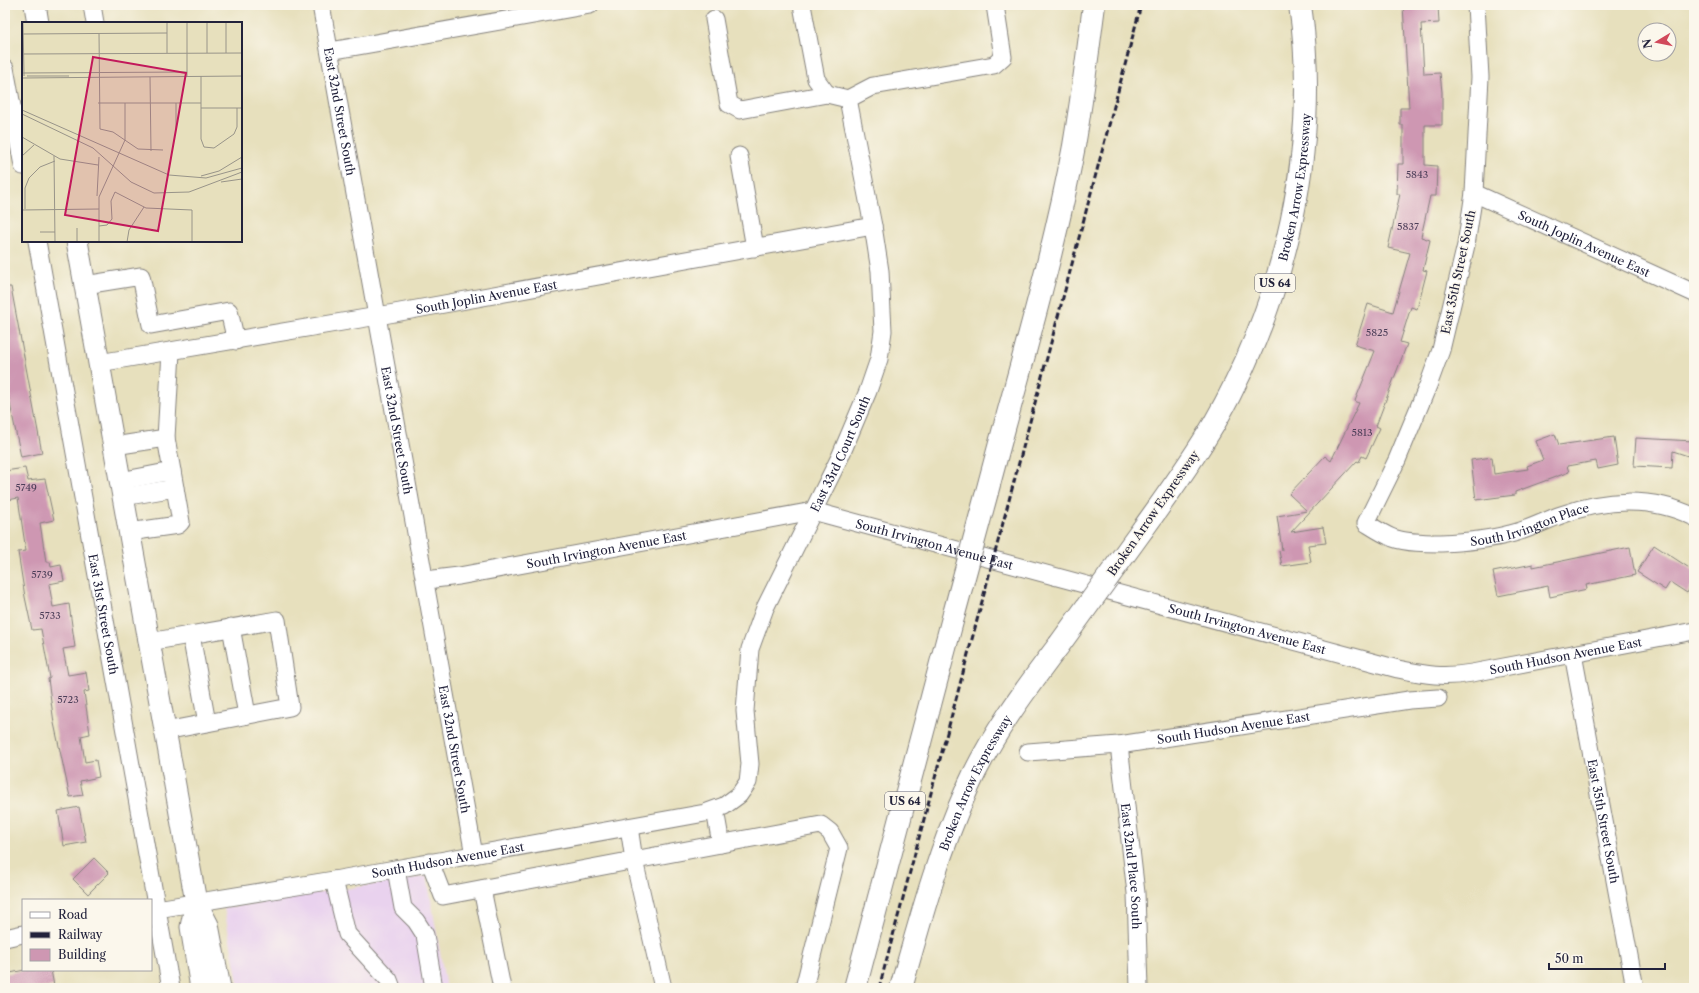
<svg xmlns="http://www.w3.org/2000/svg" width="1699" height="993" viewBox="0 0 1699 993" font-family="'Libre Caslon Text',serif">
	<rect width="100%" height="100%" fill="#fbf7ec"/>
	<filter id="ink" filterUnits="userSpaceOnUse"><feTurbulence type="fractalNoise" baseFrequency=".025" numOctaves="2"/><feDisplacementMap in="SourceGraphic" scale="8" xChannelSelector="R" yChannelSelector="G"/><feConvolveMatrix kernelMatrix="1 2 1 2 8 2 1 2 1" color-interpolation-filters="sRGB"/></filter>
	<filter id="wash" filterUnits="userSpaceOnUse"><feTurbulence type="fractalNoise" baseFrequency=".012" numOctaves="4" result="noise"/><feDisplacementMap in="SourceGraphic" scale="16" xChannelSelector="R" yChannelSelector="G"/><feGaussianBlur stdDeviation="0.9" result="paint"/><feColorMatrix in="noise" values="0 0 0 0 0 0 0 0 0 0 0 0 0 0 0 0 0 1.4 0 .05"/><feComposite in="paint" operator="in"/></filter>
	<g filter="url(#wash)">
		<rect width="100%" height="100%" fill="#e7e0bd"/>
		<path fill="#e9d2ee" d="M427,876L446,988H239L224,908Z"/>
		<g id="blocks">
			<g fill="#ce97b2">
				<path d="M1403,5H1438L1439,23L1421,24L1424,74L1440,73L1442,92V125H1425V165L1437,166L1436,196H1430L1421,237L1430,240L1423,270L1427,271L1417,309L1411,307L1400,342L1407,344L1376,426L1380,428L1366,458L1362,456L1359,462L1357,461L1291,532L1323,527L1326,543L1308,545L1311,562L1282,566L1279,551L1282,550L1277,516L1307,511L1289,494L1325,456L1331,461L1359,403L1355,401L1375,351L1355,345L1368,304L1393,312L1410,253L1388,248L1400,194H1397L1398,164H1403V125H1400V108H1409Z"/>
				<path d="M5,287H11L42,453L21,457L5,380Z"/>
				<path d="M1555,434L1559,445L1614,437L1618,465L1598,469L1596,461L1567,466L1569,472L1515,492V495L1476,500L1471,460L1492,457L1494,474L1528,469L1527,466L1543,460L1536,441Z"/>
				<path d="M1636,438L1694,441V458L1673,451L1672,468L1634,466Z"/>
				<path d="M25,468L28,481L45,479L54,520L40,523L46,562H50L51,567L61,565L64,581L49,584L53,607L69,604L75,647L63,649L68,675L86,672L89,691L84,692L90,734L81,736L85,762L96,760L99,777L80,781L83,795L70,797L54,723L48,679L50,678L41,629L32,630L25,597L18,552L26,551L18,498L8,500L5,480V471Z"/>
				<path d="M1654,545L1694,571V582L1687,593L1670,582L1665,590L1637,572Z"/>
				<path d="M1630,547L1635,575L1586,585L1587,589L1550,597L1548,586L1498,596L1493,572L1533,564V567Z"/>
				<path d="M79,807L86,842L64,846L58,811Z"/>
				<path d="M94,858L109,873L88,894L73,879Z"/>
				<path d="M25,970H51L54,986L42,988H5V974Z"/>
			</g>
		</g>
	</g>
	<g filter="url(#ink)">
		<use href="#blocks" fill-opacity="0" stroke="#84817c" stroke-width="1"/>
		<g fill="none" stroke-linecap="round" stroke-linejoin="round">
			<defs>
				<g id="minor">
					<path d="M92,5L95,23"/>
					<path id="s1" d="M321,5L474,855"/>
					<path d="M802,5L816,79L827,94"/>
					<path id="s2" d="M1476,5L1480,77L1474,193L1466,245L1441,350L1429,383L1397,460L1366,523C1374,528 1383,534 1393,538C1407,543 1426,543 1441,543C1464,542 1487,540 1510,534C1528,530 1544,521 1561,515C1604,499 1652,496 1694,517"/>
					<path d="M714,19L729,104L740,110L827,94L848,99L873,86L994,65L1003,57L995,5"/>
					<path d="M330,51L590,5"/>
					<path d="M5,68L23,166"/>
					<path d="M739,156L755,248"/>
					<path id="s3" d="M1474,193L1694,293"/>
					<path id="s4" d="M37,241L171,988"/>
					<path d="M85,285L141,276L151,325L229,311L236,341"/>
					<path id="s5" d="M99,363L378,316L873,226"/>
					<path d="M114,446L166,438L171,352"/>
					<path d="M120,481L172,471L166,438"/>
					<path d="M123,497L175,488"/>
					<path d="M129,532L178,525L181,522L172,471"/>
					<path id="s6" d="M426,580L459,576L813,511L1398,669C1427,675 1443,678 1472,673L1694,631"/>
					<path d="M231,627L247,715"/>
					<path d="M191,635L207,723"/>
					<path d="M149,642L277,620L290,707L165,731"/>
					<path id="s7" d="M1573,654L1635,988"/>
					<path id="s8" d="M1119,745L1136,893L1139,988"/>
					<path id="s9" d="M1028,752L1119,745L1409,700L1438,698"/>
					<path d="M715,810L721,844"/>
					<path d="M629,827L634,860L663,988"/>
					<path d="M430,862L443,896L821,825L830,832L839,848L804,988"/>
					<path d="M396,869L403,908L416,921L425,935L434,988"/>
					<path d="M334,880L347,934L389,980L392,988"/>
					<path d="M482,889L502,988"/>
					<path id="s10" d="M151,910L334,880L705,813L724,806L739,795L748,782L750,764L745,711L750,649L765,608L840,457L868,391L879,359L883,331L880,271L873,226L848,99"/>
					<path d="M5,938L23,934"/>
				</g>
				<g id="major">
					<path d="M35,5L38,23"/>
					<path d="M77,241L196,902L208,925L220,988"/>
					<path d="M196,902L191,927L201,988"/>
				</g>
				<g id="highway">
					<path d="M987,492C1017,377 1052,263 1074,146C1082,99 1088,52 1094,5"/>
					<path id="s11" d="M1143,529C1168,494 1193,460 1214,424C1285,300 1321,147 1300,5"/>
					<path d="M855,988L954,614"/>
					<path id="s12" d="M901,988C920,921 938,853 967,789C990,737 1025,690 1059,645"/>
				</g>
			</defs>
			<use href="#minor" stroke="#84817c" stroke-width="19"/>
			<use href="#major" stroke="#84817c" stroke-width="23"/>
			<use href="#highway" stroke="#84817c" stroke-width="24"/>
			<use href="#minor" stroke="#fff" stroke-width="17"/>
			<use href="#major" stroke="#fff" stroke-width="21"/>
			<use href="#highway" stroke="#fff" stroke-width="22"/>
			<path stroke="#22223b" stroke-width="3" stroke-dasharray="6 3" stroke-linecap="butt" d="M879,988L1141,5"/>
			<defs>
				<g id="highway-bridge">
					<path d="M954,614L987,492"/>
					<path d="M1059,645L1143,529"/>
				</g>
			</defs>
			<use href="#highway-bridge" stroke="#84817c" stroke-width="24" stroke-linecap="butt"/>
			<use href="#highway-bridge" stroke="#fff" stroke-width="22"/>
		</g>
	</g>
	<g text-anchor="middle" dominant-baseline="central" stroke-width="3" stroke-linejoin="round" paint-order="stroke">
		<g font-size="10" fill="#4d3f59">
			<text x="1417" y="174">5843</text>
			<text x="1408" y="226">5837</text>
			<text x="1377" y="332">5825</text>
			<text x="1362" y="432">5813</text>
			<text x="26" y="487">5749</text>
			<text x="42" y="574">5739</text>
			<text x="50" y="615">5733</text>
			<text x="68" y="699">5723</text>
		</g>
		<g fill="#fbf7ec" stroke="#636270" stroke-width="1">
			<rect x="1255" y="274" width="40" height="18" rx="3"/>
			<rect x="885" y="792" width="40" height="18" rx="3"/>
		</g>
		<g font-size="11" font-weight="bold" fill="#22223b">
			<text x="1275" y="283">US 64</text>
			<text x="905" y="801">US 64</text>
		</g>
		<g font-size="12" fill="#22223b" stroke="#fbf7ec">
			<text stroke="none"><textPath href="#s1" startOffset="108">East 32nd Street South</textPath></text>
			<text stroke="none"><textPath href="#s11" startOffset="379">Broken Arrow Expressway</textPath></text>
			<text stroke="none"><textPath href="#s3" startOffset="121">South Joplin Avenue East</textPath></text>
			<text transform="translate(1458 272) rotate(-78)">East 35th Street South</text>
			<text stroke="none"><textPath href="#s5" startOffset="393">South Joplin Avenue East</textPath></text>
			<text stroke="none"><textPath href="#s1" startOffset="432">East 32nd Street South</textPath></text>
			<text stroke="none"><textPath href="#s10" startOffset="966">East 33rd Court South</textPath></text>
			<text transform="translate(1153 513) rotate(-55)">Broken Arrow Expressway</text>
			<text stroke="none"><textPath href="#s2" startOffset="708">South Irvington Place</textPath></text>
			<text stroke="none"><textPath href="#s6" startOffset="519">South Irvington Avenue East</textPath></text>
			<text stroke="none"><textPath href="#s6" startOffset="183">South Irvington Avenue East</textPath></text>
			<text stroke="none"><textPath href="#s4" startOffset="379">East 31st Street South</textPath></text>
			<text stroke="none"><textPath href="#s6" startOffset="843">South Irvington Avenue East</textPath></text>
			<text stroke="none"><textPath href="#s6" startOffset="1169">South Hudson Avenue East</textPath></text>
			<text stroke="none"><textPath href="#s9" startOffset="207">South Hudson Avenue East</textPath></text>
			<text stroke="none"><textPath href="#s1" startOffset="756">East 32nd Street South</textPath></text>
			<text stroke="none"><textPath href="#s12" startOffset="219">Broken Arrow Expressway</textPath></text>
			<text stroke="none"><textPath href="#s7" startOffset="170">East 35th Street South</textPath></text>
			<text stroke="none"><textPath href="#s10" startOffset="301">South Hudson Avenue East</textPath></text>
			<text stroke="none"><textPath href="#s8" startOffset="122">East 32nd Place South</textPath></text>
		</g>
	</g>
	<g transform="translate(22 22)">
		<rect width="220" height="220" fill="#e7e0bd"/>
		<path fill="none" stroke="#989489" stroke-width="1" d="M1,0L2,54M145,0V31M165,0V54M185,0V31M204,0V31M77,11L78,107L91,110L116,127L141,128M0,12L145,11M0,32L220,31M0,51L165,50M5,54H47M179,54V117L182,125L192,126L212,112L215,105V86M128,55L129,129M0,56L220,54M76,81H179M154,81V107M179,86H220M0,88L147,153L184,156L220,146M0,92L71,126L109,160L132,171L167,170L220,150M0,115L38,137L76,143M0,134L12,123M32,134L33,220M179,154L197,149L220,135M199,160L220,157M75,174L77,135M3,187V166L7,156L18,145L33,139M0,188L77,187M77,204L85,203L90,197L89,179L93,170L124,186L170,188V220M55,206V220M18,210H33M77,220V175L103,118V81M105,220L107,208L122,185"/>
		<path fill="#c2185b" fill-opacity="0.15" stroke="#c2185b" stroke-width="2" d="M71,35L164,51L136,209L43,193Z"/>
		<rect width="220" height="220" fill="none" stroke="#22223b" stroke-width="2"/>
	</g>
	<rect width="1699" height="993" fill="none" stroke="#fbf7ec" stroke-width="20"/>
	<rect x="22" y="899" width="130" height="72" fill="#fbf7ec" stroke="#a4a2a5"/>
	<rect x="30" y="912" width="20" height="6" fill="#ffffff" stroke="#a4a2a5"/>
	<text x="58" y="919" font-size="12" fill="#22223b">Road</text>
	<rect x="30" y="932" width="20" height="6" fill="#22223b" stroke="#a4a2a5"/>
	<text x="58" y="939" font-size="12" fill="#22223b">Railway</text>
	<rect x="30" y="949" width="20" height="12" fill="#ce97b2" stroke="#a4a2a5"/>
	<text x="58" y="959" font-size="12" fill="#22223b">Building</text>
	<g transform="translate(1657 42) rotate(260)"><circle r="19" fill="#fbf7ec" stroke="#a4a2a5"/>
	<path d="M0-3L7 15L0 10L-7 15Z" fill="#d1495b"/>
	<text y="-6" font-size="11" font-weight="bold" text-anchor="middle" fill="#22223b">N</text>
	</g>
	<path d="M1549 963v6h116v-6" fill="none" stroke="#22223b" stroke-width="2"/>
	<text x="1555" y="963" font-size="12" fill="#22223b" stroke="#fbf7ec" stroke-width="3" paint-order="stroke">50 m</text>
</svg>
